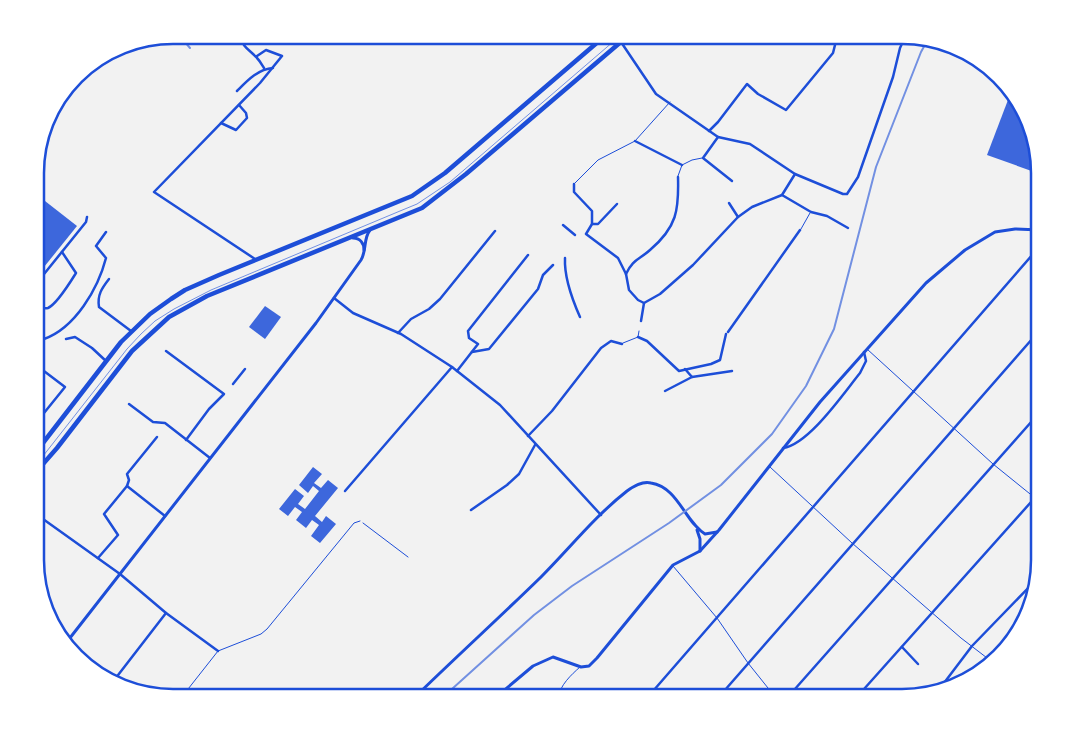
<svg xmlns="http://www.w3.org/2000/svg" width="1075" height="733" viewBox="0 0 1075 733" font-family="'Fira Sans Condensed',sans-serif">
	<rect width="100%" height="100%" fill="#f2f2f2"/>
	<g fill="#3d67dc">
		<path d="M1011,92L1022,104L1040,164V174L987,155Z"/>
		<path d="M36,194L77,226L36,277Z"/>
		<path d="M265,306L281,317L265,339L249,327Z"/>
		<path d="M313,467L322,474L314,483L321,488L328,480L338,488L315,516L322,522L326,516L336,524L320,543L311,536L319,525L312,520L306,528L296,520L302,512L295,507L288,516L279,509L295,489L304,496L298,504L305,509L319,491L313,486L308,493L299,485Z"/>
	</g>
	<g fill="none" stroke-linecap="round" stroke-linejoin="round">
		<path stroke="#1d4ed8" stroke-width="1" d="M363,523L408,557"/>
		<g stroke="#1d4ed8" stroke-width="1">
			<path d="M678,176L682,165L692,160L702,158"/>
			<path d="M575,183L598,160L635,141L670,102"/>
			<path d="M801,229L810,213"/>
			<path d="M623,343L638,337L639,331"/>
			<path d="M867,349L993,464L1040,502"/>
			<path d="M770,467L852,543L961,638L991,661"/>
			<path d="M673,566L717,618L748,663L776,698"/>
			<path d="M181,698L218,651L261,634L267,629L354,523L360,521"/>
			<path d="M558,698C560,685 571,675 580,667"/>
		</g>
		<g stroke="#1d4ed8" stroke-width="2.5">
			<path d="M239,35C244,49 249,49 257,58C260,61 262,65 264,68"/>
			<path d="M621,42L656,94L718,137L703,158L732,181"/>
			<path d="M237,91C247,81 258,69 273,68"/>
			<path d="M221,123L236,130L247,118L246,113L239,105"/>
			<path d="M709,131L718,122L747,84L758,94L786,110L833,53L836,41L828,35"/>
			<path d="M718,137L750,144L795,174L843,194H847L858,177L893,77L900,48L906,35"/>
			<path d="M635,141L682,165"/>
			<path d="M574,184V192L592,211V224L586,234L618,258L626,274L629,290L638,300L644,303L660,294L693,265L738,217L752,207L782,195L795,174"/>
			<path d="M782,195L811,212L827,216L848,228"/>
			<path d="M729,203L738,217"/>
			<path d="M592,224H598L617,204"/>
			<path d="M563,225L575,235"/>
			<path d="M565,258C564,278 572,299 580,317"/>
			<path d="M255,259L154,192L260,83L282,56L266,50L257,56"/>
			<path d="M626,274C633,259 639,260 650,250C677,227 679,210 678,177"/>
			<path d="M109,279C102,288 97,295 99,307L131,331"/>
			<path d="M36,284L86,222L87,217"/>
			<path d="M334,298L353,313L401,334L452,367L500,405L601,515"/>
			<path d="M36,306C40,307 43,309 48,308C57,304 71,281 76,273L62,252"/>
			<path d="M641,321L644,303"/>
			<path d="M728,332L800,230"/>
			<path d="M398,333L411,319L429,309L440,299L495,231"/>
			<path d="M36,336L44,339C75,328 98,289 106,258L96,246L106,232"/>
			<path d="M638,337L647,341L679,371L711,364L720,360L726,334"/>
			<path d="M66,339L75,337L92,348L106,361"/>
			<path d="M166,351L224,394L209,409L186,440"/>
			<path d="M472,352L489,349L538,289L543,275L553,265"/>
			<path d="M36,365L65,387L44,413"/>
			<path d="M685,369L692,377L732,371"/>
			<path d="M457,371L478,344L469,338L468,331L528,255"/>
			<path d="M233,384L245,369"/>
			<path d="M665,391L692,377"/>
			<path d="M129,404L153,422L165,423L210,458"/>
			<path d="M528,436L552,411L601,348L611,341L622,344"/>
			<path d="M783,448C809,444 843,394 860,373L866,361L864,352"/>
			<path d="M127,486L129,480L127,474L157,437"/>
			<path d="M345,491L452,367"/>
			<path d="M471,510L507,485L519,474L535,445"/>
			<path d="M36,514L120,574L166,613L218,651"/>
			<path d="M98,558L118,535L104,514L127,486L165,516"/>
			<path d="M902,647L918,664"/>
			<path d="M115,679L166,613"/>
			<path d="M931,691L944,683L972,646L1035,581"/>
			<path d="M186,692L188,698"/>
			<path d="M647,698L1040,246"/>
			<path d="M718,698L1040,330"/>
			<path d="M787,698L1040,412"/>
			<path d="M856,698L1040,492"/>
		</g>
		<g stroke="#1d4ed8" stroke-width="3">
			<path d="M353,238C360,238 364,243 364,250"/>
			<path d="M697,530L700,539V551"/>
			<path d="M66,643L316,323L361,260C367,250 363,239 370,230"/>
			<path d="M414,698C456,657 499,618 541,577C569,549 595,516 627,491C634,486 642,481 651,483C678,487 685,522 705,534L717,532"/>
			<path d="M495,698L533,666L553,657L581,667L589,666L597,658L673,565L700,551L719,530L820,402L926,283L965,250L995,232L1015,229L1040,230"/>
		</g>
		<g stroke="#1d4ed8" stroke-width="4.5">
			<path d="M615,35L621,42"/>
			<path d="M36,452L121,342L150,314L171,299L185,290L219,275L412,196L445,173L606,35"/>
			<path d="M36,472L57,448L132,351L169,317L207,296L422,208L466,174L629,35"/>
		</g>
		<path stroke="#7290e2" stroke-width="1" d="M36,465L127,349L141,334L155,321L174,309L211,290L400,211L417,204L450,182L621,35"/>
		<g stroke="#7290e2" stroke-width="2">
			<path d="M179,35L190,48"/>
			<path d="M442,698L534,615L572,586L669,523L721,485L772,434L806,386L834,329L876,167L921,52L927,41"/>
		</g>
	</g>
	<path d="M0 0H1075V733H0ZM173 44H902A129 129 0 0 1 1031 173V560A129 129 0 0 1 902 689H173A129 129 0 0 1 44 560V173A129 129 0 0 1 173 44Z" fill="#fff" fill-rule="evenodd"/>
	<path fill="none" stroke="#1d4ed8" stroke-width="2.5" d="M173 44H902A129 129 0 0 1 1031 173V560A129 129 0 0 1 902 689H173A129 129 0 0 1 44 560V173A129 129 0 0 1 173 44Z"/>
</svg>
